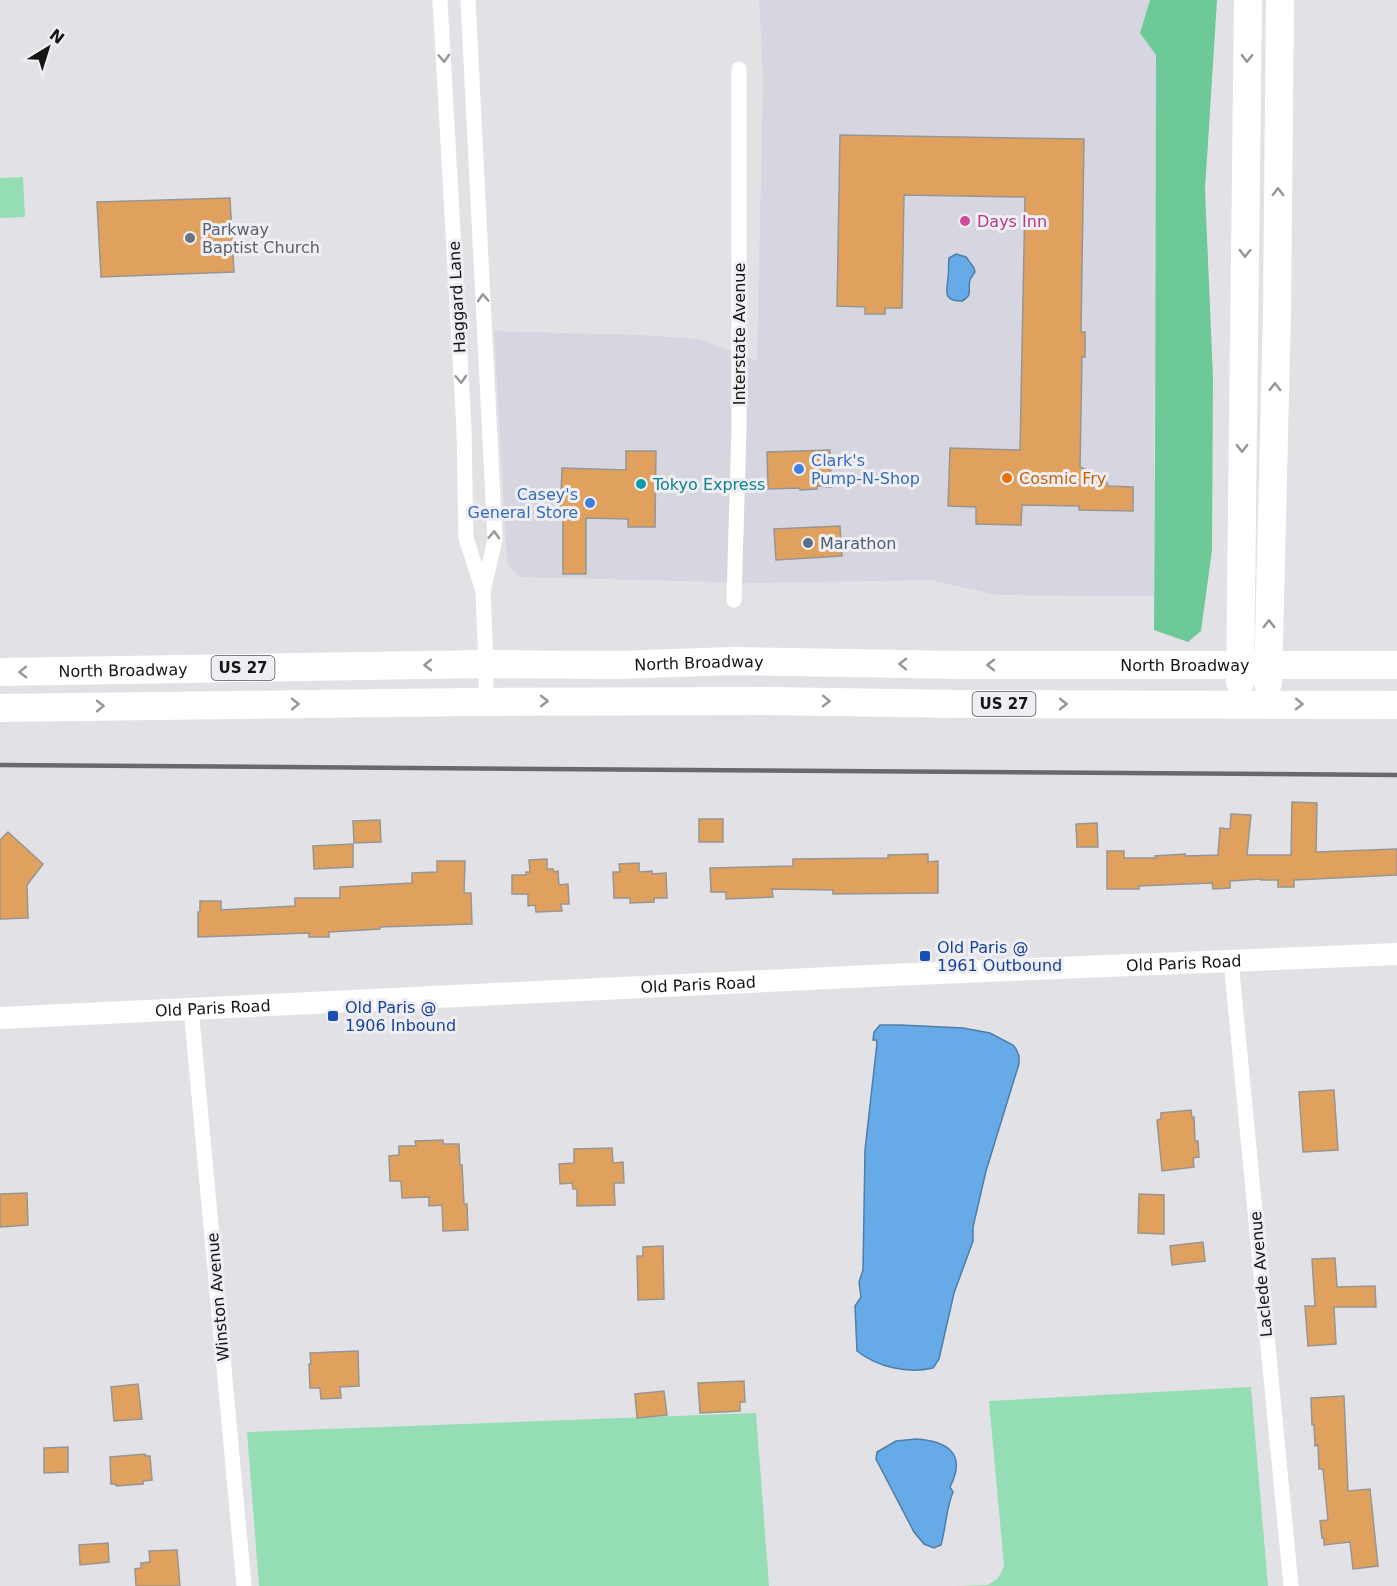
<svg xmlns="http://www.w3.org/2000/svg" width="1397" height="1586" viewBox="0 0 1397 1586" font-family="'DejaVu Sans',sans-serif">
	<rect width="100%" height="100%" fill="#e2e2e6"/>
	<path fill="#d6d6e1" d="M759,0H1150L1140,33L1156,54V65L1154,596L996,595L931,580L757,583L521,577L512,570L507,562L494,331L640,335L699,339L757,361L763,79Z"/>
	<g fill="#95deb5">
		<path d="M23,177L25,217L0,218V178Z"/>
		<path d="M1251,1387L1268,1586H955L988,1585L998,1578L1004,1566L989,1401Z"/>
		<path d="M756,1413L769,1586H259L247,1432Z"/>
	</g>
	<path fill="#6ec999" d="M1150,0H1217L1205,190L1213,378L1212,550L1201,631L1188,642L1154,630L1155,468L1156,55L1140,33Z"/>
	<g fill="#66abe7" stroke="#4e7ea8" stroke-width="1.5">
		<path d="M956,254L966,257L974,268L975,272C973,275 971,277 970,280C967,290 974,294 962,301C942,301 947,290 948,278C949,271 948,265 949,258Z"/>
		<path d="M880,1025H900L963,1028L990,1033L1013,1045L1016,1049L1019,1056V1064L1013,1083L986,1171L973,1227V1241L954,1293L939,1359L933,1368C908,1374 877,1367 857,1351L855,1306L861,1297L859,1282L863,1270L865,1150L877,1043L876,1040H873L874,1032Z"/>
		<path d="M916,1439C948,1441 967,1454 950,1487L953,1492C946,1509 946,1527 941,1545L934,1548L924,1544L914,1532L876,1459L877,1452L896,1441Z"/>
	</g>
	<g fill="#e0a05e" stroke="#989592" stroke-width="1.5">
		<path d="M840,135L1084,139L1081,332H1085V357H1082L1080,467L1105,478L1108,486L1133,487V511L1079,510V506L1022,505L1021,525L976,524V507L948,506L950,448L1020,450L1025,197L904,195L902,308H885V314H865V307L837,306Z"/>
		<path d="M230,198L234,272L101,277L97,202Z"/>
		<path d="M830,450L831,487L817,486V489L800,490L799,488L768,489L767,452Z"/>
		<path d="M626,451H656L655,527H628V519L586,518V574H563V518H560L562,468L626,470Z"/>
		<path d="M840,526L842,556L776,560L774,529Z"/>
		<path d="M1292,802L1317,803L1316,852L1397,849V875L1294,880V887H1278V880H1261V879L1230,881V888L1213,889L1212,883L1139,886V889H1107V851H1124V858H1156L1155,856L1185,854V856L1218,855L1220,828L1230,829L1231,814L1251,815L1247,855H1291Z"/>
		<rect x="699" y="819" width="24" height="23"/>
		<path d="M380,820L381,842L354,843L353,821Z"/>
		<path d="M1097,823L1098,847H1077L1076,824Z"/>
		<path d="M8,832L43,864L27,885L28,918L0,919V840Z"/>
		<path d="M353,844V867L314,869L313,846Z"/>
		<path d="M928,854V862L938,861V893L833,894V890L772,889L773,897L726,899V892H711L710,868L793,866V859L888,858V855Z"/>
		<path d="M547,859V869H553L554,872L558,871L559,885L568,884L569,904H561L562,911L536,912L535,905L528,906V894H512V875H526V872H530L529,860Z"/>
		<path d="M437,861H465L464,893H471L472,924L380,927V929L329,932V937H309V933L198,937V912H200V901H221V910L295,906V898H340V887L412,883V873L437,872Z"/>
		<path d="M639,863V872L652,871V874L666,873L667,898H654V902L630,903V898H614L613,872H620L619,864Z"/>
		<path d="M1334,1090L1338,1150L1303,1152L1299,1092Z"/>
		<path d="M1191,1110L1192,1118L1194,1117L1195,1141H1198L1199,1157L1193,1158L1194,1167L1162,1171L1157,1120L1161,1119V1113Z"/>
		<path d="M443,1140V1144H459L460,1165H462L464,1204H467L468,1230L443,1231L442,1205L429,1206V1197L402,1198L401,1181H390L389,1156L399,1155V1146H416L415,1141Z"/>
		<path d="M612,1148L613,1163L623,1162L624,1183H614L615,1205L577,1206V1189H573L572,1183L560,1184L559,1164L574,1163V1149Z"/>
		<path d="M27,1193L28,1225L0,1227V1194Z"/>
		<path d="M1139,1194L1164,1195V1234L1138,1233Z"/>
		<path d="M1203,1242L1205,1261L1172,1265L1170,1246Z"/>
		<path d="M663,1246L664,1299L638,1300L637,1256H643V1247Z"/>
		<path d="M1335,1258L1337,1287L1375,1286L1376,1307H1334L1336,1344L1308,1346L1305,1306H1315L1312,1259Z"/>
		<path d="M358,1351L359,1386L340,1387L341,1398L321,1399L320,1388H310L309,1364H311L310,1353Z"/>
		<path d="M744,1381L745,1402H740V1411L700,1413L698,1383Z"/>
		<path d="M138,1384L142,1419L114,1421L111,1387Z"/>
		<path d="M664,1391L667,1415L637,1418L635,1394Z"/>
		<path d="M1344,1396L1348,1491L1370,1489L1378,1566L1353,1569L1350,1542L1324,1545V1538H1322L1320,1521L1328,1520L1323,1469H1319L1318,1445L1315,1446L1314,1425H1312L1311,1398Z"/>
		<path d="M68,1447V1472L44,1473V1448Z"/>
		<path d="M145,1454V1456H150L152,1480L143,1481V1484L116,1486V1484H111L110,1457Z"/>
		<path d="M108,1543L109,1562L80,1565L79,1545Z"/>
		<path d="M177,1550L180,1586H136L135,1569L141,1568V1563L150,1562L149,1551Z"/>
	</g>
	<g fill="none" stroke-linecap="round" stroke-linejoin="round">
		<g stroke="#fff" stroke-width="15">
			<path d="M440,0L464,429L466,538L483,591"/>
			<path d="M468,0L495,539L483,592L486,664V702"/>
			<path d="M734,600L739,428V69"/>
			<path d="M1231,961L1291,1586"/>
			<path d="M191,1008L244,1586"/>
		</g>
		<path stroke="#fff" stroke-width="22" id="s1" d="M0,1018L891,975L1397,954"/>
		<g stroke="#fff" stroke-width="28">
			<path id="s2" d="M0,672L486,664L618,665L731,661L961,665H1397"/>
			<path d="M1240,682L1248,0"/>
			<path d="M1268,683L1277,312L1280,0"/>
			<path d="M0,708L470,702L767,701L961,704L1397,705"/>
		</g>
		<path stroke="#69696b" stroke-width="4.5" d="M0,765L1397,775"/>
	</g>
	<defs><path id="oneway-chevron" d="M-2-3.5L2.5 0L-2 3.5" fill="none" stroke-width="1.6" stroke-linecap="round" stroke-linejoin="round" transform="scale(1.5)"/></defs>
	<g stroke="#969696">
		<use href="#oneway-chevron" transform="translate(444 58) rotate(87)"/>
		<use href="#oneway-chevron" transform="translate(1247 58) rotate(91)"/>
		<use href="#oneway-chevron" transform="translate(1278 192) rotate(-89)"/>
		<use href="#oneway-chevron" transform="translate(1245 253) rotate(91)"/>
		<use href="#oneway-chevron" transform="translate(483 298) rotate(-93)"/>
		<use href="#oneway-chevron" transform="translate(461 379) rotate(87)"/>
		<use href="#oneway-chevron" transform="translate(1275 387) rotate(-89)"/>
		<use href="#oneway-chevron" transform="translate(1242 448) rotate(91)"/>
		<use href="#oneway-chevron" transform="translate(494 535) rotate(-88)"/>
		<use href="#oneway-chevron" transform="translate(1269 624) rotate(-89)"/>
		<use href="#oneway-chevron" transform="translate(903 664) rotate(-179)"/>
		<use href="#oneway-chevron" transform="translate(428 665) rotate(179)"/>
		<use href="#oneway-chevron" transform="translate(991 665) rotate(180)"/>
		<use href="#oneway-chevron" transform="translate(23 672) rotate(179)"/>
		<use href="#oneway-chevron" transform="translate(544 701)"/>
		<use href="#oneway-chevron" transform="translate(826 701) rotate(1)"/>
		<use href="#oneway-chevron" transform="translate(295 704) rotate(-1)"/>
		<use href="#oneway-chevron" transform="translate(1063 704)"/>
		<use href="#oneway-chevron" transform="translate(1299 704) rotate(1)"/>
		<use href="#oneway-chevron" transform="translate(100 706) rotate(-1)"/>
	</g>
	<circle fill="#d1479c" stroke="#efeff3" stroke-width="2" cx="965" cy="221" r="6"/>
	<circle fill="#6b7280" stroke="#efeff3" stroke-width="2" cx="190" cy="238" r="6"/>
	<g fill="#3f7fe0" stroke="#efeff3" stroke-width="2">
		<circle cx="799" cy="469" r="6"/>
		<circle cx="590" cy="503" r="6"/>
	</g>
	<circle fill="#e8710a" stroke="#efeff3" stroke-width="2" cx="1007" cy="478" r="6"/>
	<circle fill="#0f9aa8" stroke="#efeff3" stroke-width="2" cx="641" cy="484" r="6"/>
	<circle fill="#5c6f8a" stroke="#efeff3" stroke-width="2" cx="808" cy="543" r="6"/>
	<g fill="#1a4fb4" stroke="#efeff3" stroke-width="2">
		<rect x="919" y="950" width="12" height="12" rx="3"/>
		<rect x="327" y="1010" width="12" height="12" rx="3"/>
	</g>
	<g text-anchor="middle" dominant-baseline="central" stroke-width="6" stroke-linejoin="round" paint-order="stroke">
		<g fill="#efeff3" stroke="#565658" stroke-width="1.5">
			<rect x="211.5" y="656" width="63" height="24" rx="4.5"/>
			<rect x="972.5" y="692" width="63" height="24" rx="4.5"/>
		</g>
		<g font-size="15" font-weight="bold" fill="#151516">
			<text x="243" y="668">US 27</text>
			<text x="1004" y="704">US 27</text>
		</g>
		<g font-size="16" fill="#b23c85" stroke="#efeff3" text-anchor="start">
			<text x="977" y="221">Days Inn</text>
		</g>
		<g font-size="16" fill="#5b616d" stroke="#efeff3" text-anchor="start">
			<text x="202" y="229">Parkway<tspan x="202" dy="18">Baptist Church</tspan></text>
		</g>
		<g font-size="16" fill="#151516" stroke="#efeff3">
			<text transform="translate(457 297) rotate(-93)">Haggard Lane</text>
			<text transform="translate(739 334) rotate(-90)">Interstate Avenue</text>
			<text stroke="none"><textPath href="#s2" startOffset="699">North Broadway</textPath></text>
			<text stroke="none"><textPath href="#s2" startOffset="1185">North Broadway</textPath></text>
			<text stroke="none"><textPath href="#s2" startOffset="123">North Broadway</textPath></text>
			<text stroke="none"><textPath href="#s1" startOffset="1185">Old Paris Road</textPath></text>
			<text stroke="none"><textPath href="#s1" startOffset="699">Old Paris Road</textPath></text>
			<text stroke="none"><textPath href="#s1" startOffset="213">Old Paris Road</textPath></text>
			<text transform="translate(1261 1274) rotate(-95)">Laclede Avenue</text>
			<text transform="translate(218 1297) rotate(-95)">Winston Avenue</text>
		</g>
		<g font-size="16" fill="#366cbe" stroke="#efeff3" text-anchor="start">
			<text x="811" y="460">Clark's<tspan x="811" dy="18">Pump-N-Shop</tspan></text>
			<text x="578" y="494" text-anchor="end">Casey's<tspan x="578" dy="18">General Store</tspan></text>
		</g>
		<g font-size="16" fill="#c56008" stroke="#efeff3" text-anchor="start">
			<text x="1019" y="478">Cosmic Fry</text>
		</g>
		<g font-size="16" fill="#0d838f" stroke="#efeff3" text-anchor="start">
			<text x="653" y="484">Tokyo Express</text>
		</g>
		<g font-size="16" fill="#4e5e75" stroke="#efeff3" text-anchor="start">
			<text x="820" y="543">Marathon</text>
		</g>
		<g font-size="16" fill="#164399" stroke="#efeff3" text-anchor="start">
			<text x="937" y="947">Old Paris @<tspan x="937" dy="18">1961 Outbound</tspan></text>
			<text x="345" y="1007">Old Paris @<tspan x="345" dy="18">1906 Inbound</tspan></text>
		</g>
	</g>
	<g transform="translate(48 48) rotate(38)" stroke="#efeff3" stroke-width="4.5" paint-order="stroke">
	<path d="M0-4.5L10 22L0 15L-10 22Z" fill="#151516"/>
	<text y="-9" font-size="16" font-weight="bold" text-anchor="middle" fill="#151516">N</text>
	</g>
</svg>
